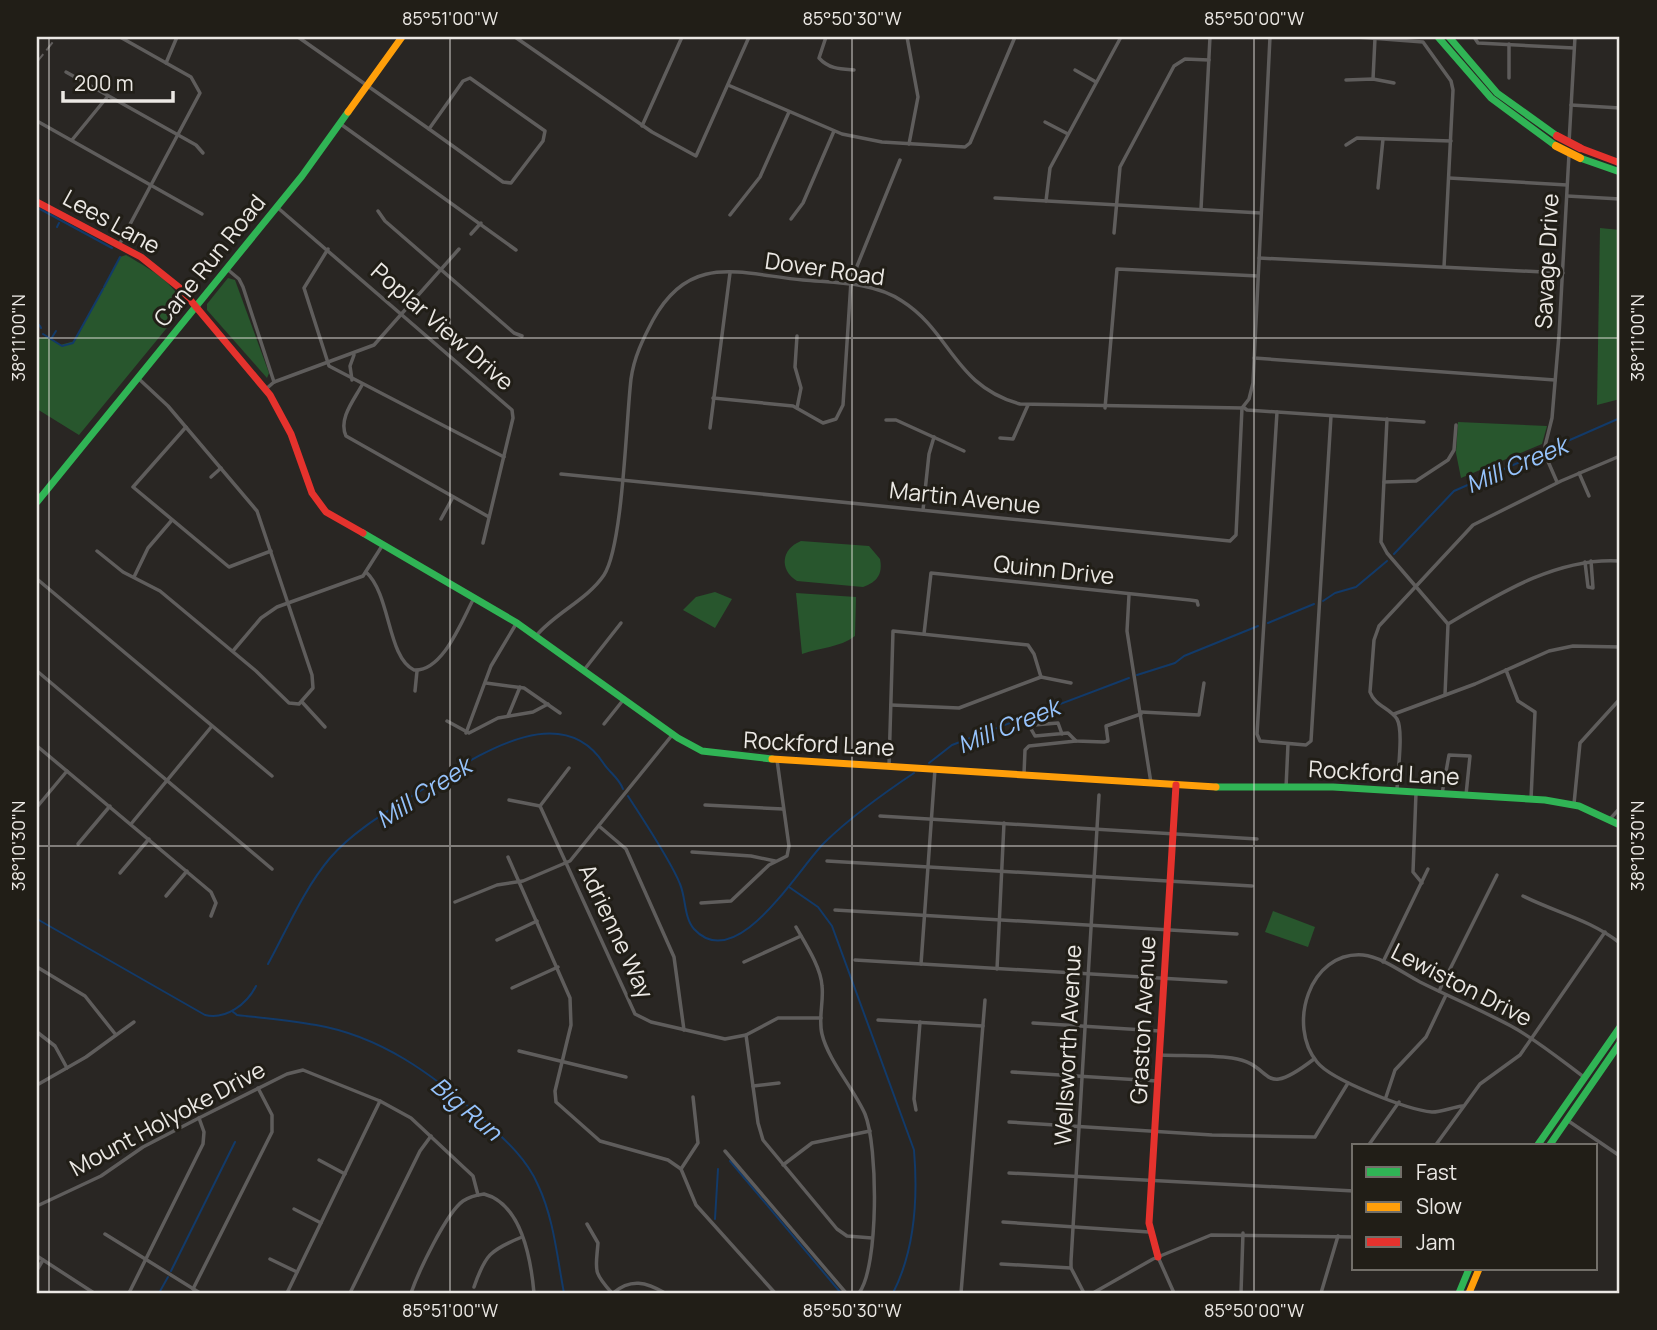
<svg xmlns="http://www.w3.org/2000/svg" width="1657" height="1330" viewBox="0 0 1657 1330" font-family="Manrope,sans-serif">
	<rect width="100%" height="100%" fill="#292623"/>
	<g fill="#28562d">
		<path d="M1600,228L1620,230V399L1597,405Z"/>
		<path d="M126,255C144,266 175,281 184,307L79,435L37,409V339L46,337L60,345L75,341L120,257Z"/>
		<path d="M228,278L235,280L269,373L267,378L207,310V304Z"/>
		<path d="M1458,422L1547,426L1542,444L1461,478L1456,453Z"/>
		<path d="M801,541L869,546L880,559C883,574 877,582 863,587L797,581C779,570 781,549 801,541Z"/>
		<path d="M715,592L732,599L715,628L683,610L696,597Z"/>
		<path d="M796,593L856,597L855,636C839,648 821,647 802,654Z"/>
		<path d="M1273,911L1315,927L1308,947L1265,932Z"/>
	</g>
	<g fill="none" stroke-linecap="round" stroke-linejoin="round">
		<g stroke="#123a69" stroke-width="2">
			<path d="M40,209L112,248"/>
			<path d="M57,227L59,223"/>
			<path d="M104,287L120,257"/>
			<path d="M37,323L39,325"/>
			<path d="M40,326L41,328"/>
			<path d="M43,334L62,346L73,343L103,289"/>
			<path d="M51,339L56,331"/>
			<path d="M1394,554L1454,491L1620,418"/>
			<path d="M1323,601L1335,593L1356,587L1387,561"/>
			<path d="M1268,623L1314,604"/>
			<path d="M1137,675L1175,663L1184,656L1258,626"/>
			<path d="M929,763L952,745L1129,678"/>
			<path d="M628,796C642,818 671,861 680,884C686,898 684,918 694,929C737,976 799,867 825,842C851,817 884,793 914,773"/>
			<path d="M789,887L818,907L832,926L914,1150C918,1198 915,1250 893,1293"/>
			<path d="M37,919L205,1015C226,1020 247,1004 256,986"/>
			<path d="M268,964C287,929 304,889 330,858C356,828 392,809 425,788C473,759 560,696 604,764C610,773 619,778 623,789"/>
			<path d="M232,1011L237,1015C263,1018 289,1020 316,1025C380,1036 433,1074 480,1117C502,1137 526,1157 538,1185C554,1219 557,1257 564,1293"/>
			<path d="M730,1161L841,1293"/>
			<path d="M715,1219L718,1169"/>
			<path d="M171,1271L235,1142"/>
			<path d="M159,1293L168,1277"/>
		</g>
		<g stroke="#5f5d5c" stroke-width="3.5">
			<path d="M298,37L429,129"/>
			<path d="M515,37L652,132L696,156L749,37"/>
			<path d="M826,37L819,58C829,69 840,69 854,70"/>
			<path d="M907,37L918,97L909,144"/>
			<path d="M1357,37L1423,42L1451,81L1453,90L1444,267"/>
			<path d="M1474,37L1478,43L1574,48"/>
			<path d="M1509,44V78"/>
			<path d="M166,63L177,37"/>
			<path d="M1075,70L1096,82"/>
			<path d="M66,72L196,145L203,153"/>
			<path d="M470,78L545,131L543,141L511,183L503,182L429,129L463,81Z"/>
			<path d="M1373,79L1375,38"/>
			<path d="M1346,80L1373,79L1394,83"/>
			<path d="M728,85L842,134L882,142L965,147L970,143L1015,37"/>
			<path d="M1571,105L1620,108"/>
			<path d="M37,121L202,214"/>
			<path d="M1045,122L1068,134"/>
			<path d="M342,125L516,250"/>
			<path d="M642,126L682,37"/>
			<path d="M72,140L108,96"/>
			<path d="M1569,143L1575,37"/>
			<path d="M1346,145L1357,138L1451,141"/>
			<path d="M1449,178L1567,185"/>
			<path d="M1378,188L1383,139"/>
			<path d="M1567,196L1620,199"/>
			<path d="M995,198L1261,213"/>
			<path d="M1046,201L1050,168L1121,37"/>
			<path d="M278,208L512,410L513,418L483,543"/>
			<path d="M1201,209L1210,37"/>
			<path d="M378,211L385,221L514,333L522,336"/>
			<path d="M730,215L760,177L789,112"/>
			<path d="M791,219L803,203L834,131"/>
			<path d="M1114,233L1120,167L1174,66L1185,59L1209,60"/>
			<path d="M471,234L481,223"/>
			<path d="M119,245L200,93L191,77L120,37"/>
			<path d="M328,249L304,288L329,366L504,457"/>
			<path d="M1259,258L1563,273"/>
			<path d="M227,269L239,279L243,287L274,382"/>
			<path d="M797,336L795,367L801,388L797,408"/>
			<path d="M1254,358L1555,380"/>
			<path d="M352,380L350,366L354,355"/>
			<path d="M362,385C354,400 338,419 346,436L489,517"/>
			<path d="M266,389L274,382L374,345L459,249"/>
			<path d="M713,398L793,406L823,423L836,419L843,405L851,281L900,160"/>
			<path d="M1243,407L1247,410L1424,422"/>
			<path d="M1105,408L1117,269L1258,276"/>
			<path d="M1277,412L1257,734L1260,741L1306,745L1311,741L1331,416"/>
			<path d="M1387,419L1381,542L1387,553L1448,624L1445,695"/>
			<path d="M886,420H896L964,451"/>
			<path d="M186,427L133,487L229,567L271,551"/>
			<path d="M710,428L730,273"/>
			<path d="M1000,438L1013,439L1028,405"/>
			<path d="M1579,473L1589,496"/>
			<path d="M561,474L1230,541L1236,535L1242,408"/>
			<path d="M211,477L221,468"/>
			<path d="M1384,482L1416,481L1448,460L1454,450L1456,425"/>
			<path d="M1557,482L1547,459L1545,446L1552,418L1559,335L1569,154"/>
			<path d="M923,510L929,454L934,437"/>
			<path d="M441,519L453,497"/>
			<path d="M97,551L123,572L160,591L256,671L289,703L299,704L313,688L312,675L257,511L168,406L139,379"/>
			<path d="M1585,562L1588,587L1593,588L1591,561"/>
			<path d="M366,572C391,595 387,657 414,670C443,672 462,620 474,598"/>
			<path d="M134,577L148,548L172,520"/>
			<path d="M37,579L272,776"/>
			<path d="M1129,595L1127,631L1151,783"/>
			<path d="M1448,624C1500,593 1558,557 1620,561"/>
			<path d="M924,634L931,573L1190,600L1197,601L1198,605"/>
			<path d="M536,636C555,613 587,600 604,575C623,546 626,421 631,379C634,357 643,339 653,320C690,252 740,274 803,280C836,283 874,282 902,301C951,332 954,386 1020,404L1242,408L1249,399L1253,383L1270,37"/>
			<path d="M233,651L261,618L277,607L363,576L382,546"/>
			<path d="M584,670L621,623"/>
			<path d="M1506,670L1518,701L1535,712L1531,799"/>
			<path d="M37,671L272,869"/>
			<path d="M486,683L524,688L560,713"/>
			<path d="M415,691L417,671"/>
			<path d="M302,702L325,727"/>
			<path d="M891,705L959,708L1041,677L1071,683"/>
			<path d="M1141,712L1199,715L1204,683"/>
			<path d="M1394,714L1475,684L1549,651L1573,646L1620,647"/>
			<path d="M508,716L520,687"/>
			<path d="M447,721L469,733L498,718L533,712L548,704"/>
			<path d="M604,724L624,699"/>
			<path d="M466,733L491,666L516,624"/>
			<path d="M1062,734L1058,723L1034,725L1031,729L1035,736L1068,733L1076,741L1104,742L1108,741L1106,726L1141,714"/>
			<path d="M37,746L211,892L216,903L211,916"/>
			<path d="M889,766L893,631L1028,645L1034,654L1041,677"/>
			<path d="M569,768L540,806L635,1014L651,1022L725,1039L746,1035L778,1018H821"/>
			<path d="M1024,774L1025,750L1029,746L1076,741"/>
			<path d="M1286,788L1288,744"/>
			<path d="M1397,791C1397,776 1404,731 1397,719C1390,708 1375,706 1370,692L1374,640L1379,626L1473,525L1561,481L1620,456"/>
			<path d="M1416,793L1413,872L1422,883"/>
			<path d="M1442,794L1449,755L1470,756L1466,795"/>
			<path d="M509,800L540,806"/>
			<path d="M1574,804L1580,743L1620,699"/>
			<path d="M705,805L783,809"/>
			<path d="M37,807L67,771"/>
			<path d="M880,816L1257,839"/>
			<path d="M1610,819L1620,808"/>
			<path d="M131,824L212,726"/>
			<path d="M599,826L626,849L674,957L684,1030"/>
			<path d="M78,844L110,806"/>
			<path d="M692,852L751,856L775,861"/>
			<path d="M508,857L570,998L571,1025L555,1091L556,1102L600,1141L668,1160L681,1169L696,1205L775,1293"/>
			<path d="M827,861L1252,886"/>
			<path d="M120,873L149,839"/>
			<path d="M166,896L187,871"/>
			<path d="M1523,896C1557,913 1589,919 1620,943"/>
			<path d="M455,902L497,885L523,881L570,861L673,734"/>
			<path d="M701,903L731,901L769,865L787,856L789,846L777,760"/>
			<path d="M835,910L1237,934"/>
			<path d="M796,927C805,943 821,967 822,986C824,1001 818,1019 822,1034C828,1060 854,1089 865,1114C878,1146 879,1267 859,1293"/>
			<path d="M497,940L537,921"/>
			<path d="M855,960L1226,982"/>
			<path d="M744,962L801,936"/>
			<path d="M1383,962L1428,869"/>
			<path d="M921,964L935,769"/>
			<path d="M37,967L85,996L116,1035"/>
			<path d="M997,969L1004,823"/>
			<path d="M512,988L558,967"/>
			<path d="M1439,991L1497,875"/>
			<path d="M878,1020L983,1026"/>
			<path d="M1033,1023L1160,1031"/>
			<path d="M37,1032L55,1046L67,1068"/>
			<path d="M746,1035L758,1123L763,1140L837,1229L847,1236L872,1238"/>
			<path d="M519,1051L626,1077"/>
			<path d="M1160,1055C1184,1056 1209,1055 1232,1058C1276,1064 1258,1102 1314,1059"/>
			<path d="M1012,1072L1157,1081"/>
			<path d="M37,1085L86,1057L134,1022"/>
			<path d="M753,1086L779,1083"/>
			<path d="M1386,1097L1395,1070L1426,1037L1446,995"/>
			<path d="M1463,1106C1452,1107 1443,1112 1432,1112C1408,1110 1331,1080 1317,1062C1287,1026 1309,951 1363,955C1382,957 1403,973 1420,982C1450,997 1481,1010 1511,1026C1537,1040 1561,1060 1585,1078"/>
			<path d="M916,1110L914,1099L920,1022"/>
			<path d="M1567,1120L1620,1156"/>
			<path d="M1009,1122L1212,1135L1315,1137L1348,1083"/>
			<path d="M1368,1146L1399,1102"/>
			<path d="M1435,1146L1480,1084L1520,1055L1605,932"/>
			<path d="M725,1151L846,1293"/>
			<path d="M319,1160L345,1174"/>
			<path d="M783,1165L812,1143L870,1131"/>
			<path d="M681,1169L698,1143L693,1097"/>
			<path d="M1009,1173L1354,1191"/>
			<path d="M37,1206L101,1176L143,1147L199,1118L287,1074L303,1070L380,1101L411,1118L473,1176L478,1195"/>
			<path d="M294,1209L321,1223"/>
			<path d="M1003,1222L1149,1232"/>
			<path d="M587,1224L598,1243C596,1270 592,1271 612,1293"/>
			<path d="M105,1234L200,1293"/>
			<path d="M37,1256L94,1293"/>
			<path d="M1158,1257L1174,1293"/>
			<path d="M270,1259L297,1272"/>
			<path d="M1001,1264L1071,1268"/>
			<path d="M37,1270L43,1260"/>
			<path d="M474,1287C485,1255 490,1250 522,1237"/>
			<path d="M193,1289L272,1132V1115L258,1088"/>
			<path d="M129,1293L203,1144L204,1132L199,1118"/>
			<path d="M287,1293L380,1101"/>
			<path d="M350,1293L420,1151L431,1136"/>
			<path d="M411,1293C418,1273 446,1213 463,1201C469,1197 477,1195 484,1194C522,1204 531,1260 534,1293"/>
			<path d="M613,1293C631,1278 646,1282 665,1293"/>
			<path d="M961,1293L985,1000"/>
			<path d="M1084,1293L1071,1268V1261L1099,795"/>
			<path d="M1093,1293L1153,1259L1211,1235L1354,1237"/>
			<path d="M1241,1293L1243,1233"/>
			<path d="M1321,1293L1338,1236"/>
		</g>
		<g stroke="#30b455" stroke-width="7">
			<path d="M1438,37L1491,98L1556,146"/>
			<path d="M1449,37L1497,93L1557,136"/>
			<path d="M1580,158L1620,172"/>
			<path d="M37,502L302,176L348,112"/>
			<path d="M363,533L517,623L678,738L702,751L772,759"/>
			<path d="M1216,787H1333L1545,800L1579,806L1620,825"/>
			<path d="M1537,1146L1620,1027"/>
			<path d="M1549,1146L1620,1043"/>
			<path d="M1459,1293L1469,1269"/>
		</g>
		<g stroke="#ff9f0a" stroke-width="7">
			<path d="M348,112L402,37"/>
			<path d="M772,759L1216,787"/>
			<path d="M1469,1293L1479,1269"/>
		</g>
		<g stroke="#e5322d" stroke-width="7">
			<path d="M1580,148L1620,163"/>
			<path d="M37,202L141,257L181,289L270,395L291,434L312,493L326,512L363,533"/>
			<path d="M1158,1257L1149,1223L1176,785"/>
		</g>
		<path stroke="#605d5c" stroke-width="2" stroke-dasharray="10 5" stroke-linecap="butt" d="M37,62L57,37"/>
		<path stroke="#ff9f0a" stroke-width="8" d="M1556,146L1580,158"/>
		<path stroke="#e5322d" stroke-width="8" d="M1557,136L1580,148"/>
	</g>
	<path fill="none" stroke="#ebe8e4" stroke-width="2" stroke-opacity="0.45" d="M49,37V1293M450,37V1293M852,37V1293M1254,37V1293M37,338H1620M37,846H1620"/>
	<g text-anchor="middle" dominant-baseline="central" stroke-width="6" stroke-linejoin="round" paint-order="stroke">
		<g font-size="23" fill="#ebe8e4" stroke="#211e17">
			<text transform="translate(112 221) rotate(29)">Lees Lane</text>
			<text transform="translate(209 260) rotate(-51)">Cane Run Road</text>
			<text transform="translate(1546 261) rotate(-87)">Savage Drive</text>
			<text transform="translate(825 268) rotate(8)">Dover Road</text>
			<text transform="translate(443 326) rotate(41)">Poplar View Drive</text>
			<text transform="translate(965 497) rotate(6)">Martin Avenue</text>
			<text transform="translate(1054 569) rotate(6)">Quinn Drive</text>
			<text transform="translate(819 743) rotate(3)">Rockford Lane</text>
			<text transform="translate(1384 772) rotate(3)">Rockford Lane</text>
			<text transform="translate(617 931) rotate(65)">Adrienne Way</text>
			<text transform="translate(1462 984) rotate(27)">Lewiston Drive</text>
			<text transform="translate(1142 1020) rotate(-87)">Graston Avenue</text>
			<text transform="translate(1067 1045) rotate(-87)">Wellsworth Avenue</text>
			<text transform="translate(167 1118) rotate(-28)">Mount Holyoke Drive</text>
		</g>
		<g font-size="24" font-style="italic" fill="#96c3fc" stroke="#211e17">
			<text transform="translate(1516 464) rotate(-23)">Mill Creek</text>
			<text transform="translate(1008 725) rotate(-22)">Mill Creek</text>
			<text transform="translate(423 792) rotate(-33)">Mill Creek</text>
			<text transform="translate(467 1108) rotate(40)">Big Run</text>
		</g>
	</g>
	<rect width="1657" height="1330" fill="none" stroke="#211e17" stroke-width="77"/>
	<rect x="1352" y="1144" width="245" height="126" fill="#211e17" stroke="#726f69" stroke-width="2"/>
	<rect x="1366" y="1167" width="35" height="10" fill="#30b455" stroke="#726f69" stroke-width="2"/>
	<text x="1416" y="1180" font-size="21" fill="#ebe8e4">Fast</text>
	<rect x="1366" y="1202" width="35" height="10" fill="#ff9f0a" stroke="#726f69" stroke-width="2"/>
	<text x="1416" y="1214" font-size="21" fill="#ebe8e4">Slow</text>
	<rect x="1366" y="1237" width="35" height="10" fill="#e5322d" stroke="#726f69" stroke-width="2"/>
	<text x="1416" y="1250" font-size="21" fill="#ebe8e4">Jam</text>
	<path d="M63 91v10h110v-10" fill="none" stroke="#ebe8e4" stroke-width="3.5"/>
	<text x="74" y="91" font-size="21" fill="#ebe8e4" stroke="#211e17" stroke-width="5" paint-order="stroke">200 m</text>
	<rect x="38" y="38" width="1580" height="1254" fill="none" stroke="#ebe8e4" stroke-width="2.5"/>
	<g font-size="18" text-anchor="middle" fill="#ebe8e4">
		<text x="450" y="25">85°51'00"W</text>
		<text x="852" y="25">85°50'30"W</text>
		<text x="1254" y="25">85°50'00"W</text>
		<text transform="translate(19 338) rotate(-90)" y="6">38°11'00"N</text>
		<text transform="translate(1638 338) rotate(-90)" y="6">38°11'00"N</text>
		<text transform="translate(19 846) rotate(-90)" y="6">38°10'30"N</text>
		<text transform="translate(1638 846) rotate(-90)" y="6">38°10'30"N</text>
		<text x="450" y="1317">85°51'00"W</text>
		<text x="852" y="1317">85°50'30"W</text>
		<text x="1254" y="1317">85°50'00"W</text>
	</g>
</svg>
